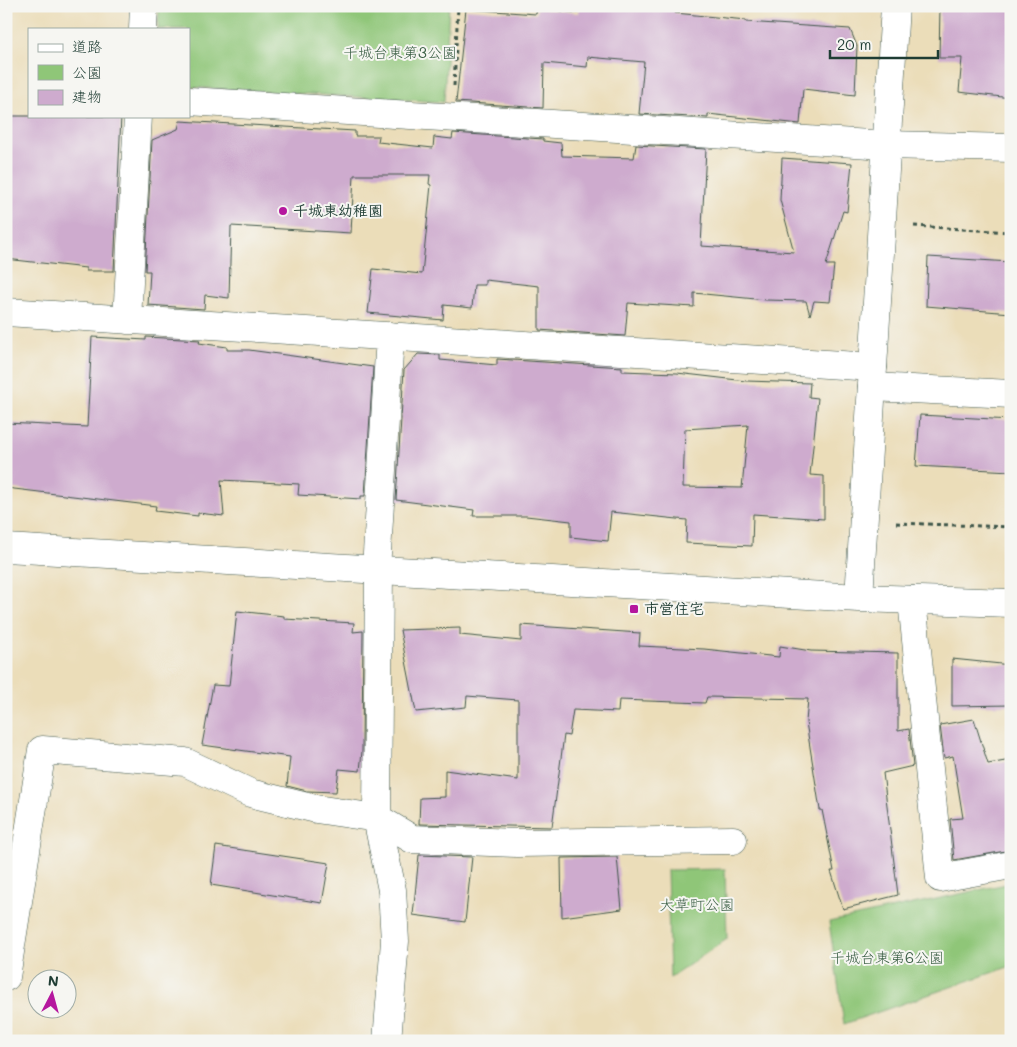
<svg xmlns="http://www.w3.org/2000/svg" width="1017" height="1047" viewBox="0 0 1017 1047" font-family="Mali,'Klee One',sans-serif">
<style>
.green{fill:#8fc678;stroke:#578256}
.building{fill:#ceabce;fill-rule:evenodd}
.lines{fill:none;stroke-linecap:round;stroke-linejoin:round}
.minor-casing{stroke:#3e5548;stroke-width:29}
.tertiary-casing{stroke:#3e5548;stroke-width:29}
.path{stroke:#3e5548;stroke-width:3;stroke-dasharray:4 4;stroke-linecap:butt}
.minor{stroke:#fff;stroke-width:28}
.tertiary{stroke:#fff;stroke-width:28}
.poi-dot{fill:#b5179e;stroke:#f6f6f2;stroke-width:2}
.labels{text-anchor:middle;stroke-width:4;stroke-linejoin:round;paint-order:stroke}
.park-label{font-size:15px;fill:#3b5f45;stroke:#f6f6f2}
.poi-label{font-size:15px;font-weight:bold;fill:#1f3d34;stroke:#f6f6f2;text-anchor:start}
</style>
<rect width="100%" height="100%" fill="#f6f6f2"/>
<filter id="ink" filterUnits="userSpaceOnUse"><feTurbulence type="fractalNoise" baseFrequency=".02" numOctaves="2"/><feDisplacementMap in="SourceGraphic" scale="10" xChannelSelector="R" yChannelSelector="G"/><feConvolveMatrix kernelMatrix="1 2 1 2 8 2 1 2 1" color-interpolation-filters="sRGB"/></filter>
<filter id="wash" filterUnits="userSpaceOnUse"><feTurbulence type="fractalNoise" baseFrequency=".0096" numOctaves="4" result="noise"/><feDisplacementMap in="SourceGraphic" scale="20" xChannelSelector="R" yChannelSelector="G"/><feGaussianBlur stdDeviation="1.12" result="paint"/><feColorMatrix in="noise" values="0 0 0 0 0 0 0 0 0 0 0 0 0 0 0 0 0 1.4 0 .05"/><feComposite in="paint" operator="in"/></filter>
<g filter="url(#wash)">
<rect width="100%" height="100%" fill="#ebddb9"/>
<path class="green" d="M 159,6 L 449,6 L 444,102 L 189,87 L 189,29 L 158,29 Z
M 725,869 L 727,939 L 670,978 L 667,870 Z
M 1011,883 L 1011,966 L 844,1024 L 829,922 Z"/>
<g id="blocks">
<path class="building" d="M 579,6 L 675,6 L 675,13 L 746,20 L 746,22 L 850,29 L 857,46 L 855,95 L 803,89 L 800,124 L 708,114 L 708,118 L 639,114 L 644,62 L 588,57 L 587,67 L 544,63 L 543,108 L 456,102 L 466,9 L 536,14 L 537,8 L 578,13 Z
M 940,6 L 1011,6 L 1011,98 L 959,92 L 962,58 L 939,58 Z
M 6,116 L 121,116 L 114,271 L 86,271 L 86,268 L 6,259 Z
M 180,121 L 355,131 L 355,136 L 379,136 L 378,142 L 433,148 L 434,137 L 452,139 L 453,133 L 543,139 L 543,141 L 561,143 L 562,156 L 634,158 L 636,145 L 706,149 L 701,246 L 794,252 L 780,200 L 782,158 L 852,163 L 847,212 L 843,211 L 826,265 L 834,265 L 830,302 L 814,301 L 810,315 L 806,301 L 766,300 L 694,293 L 694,307 L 628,303 L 625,336 L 539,330 L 539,286 L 485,280 L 485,285 L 474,285 L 472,308 L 444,305 L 443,320 L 368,313 L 373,269 L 422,274 L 431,185 L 429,184 L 430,175 L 354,175 L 351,233 L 231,226 L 229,298 L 205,295 L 204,309 L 148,305 L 150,271 L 145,271 L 152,140 L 178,129 Z
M 928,257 L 1011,262 L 1011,313 L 926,306 Z
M 92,337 L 146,340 L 146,337 L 200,340 L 199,343 L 227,347 L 227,350 L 249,350 L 373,367 L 365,496 L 361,496 L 361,499 L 298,495 L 299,484 L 221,480 L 224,516 L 198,513 L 198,516 L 155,511 L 156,506 L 6,488 L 6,423 L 87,427 Z
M 418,354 L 440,355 L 440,360 L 497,365 L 497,359 L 622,367 L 622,371 L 677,373 L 746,381 L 810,383 L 809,397 L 818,398 L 810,475 L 824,476 L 824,519 L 753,514 L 752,546 L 686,543 L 687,520 L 611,512 L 608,541 L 571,537 L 571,521 L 526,516 L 473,516 L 474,510 L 396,500 L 404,370 ZM 748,425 L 742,488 L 683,487 L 685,429 Z
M 920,415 L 1011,420 L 1011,471 L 916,466 Z
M 237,611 L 284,616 L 284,619 L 354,623 L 353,632 L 363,631 L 362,751 L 360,771 L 339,769 L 336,792 L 307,791 L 287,786 L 290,757 L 202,745 L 213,685 L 229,686 Z
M 521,625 L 640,633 L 639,646 L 704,649 L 779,657 L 780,646 L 811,651 L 898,653 L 898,731 L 909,729 L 913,766 L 883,773 L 898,895 L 843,909 L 831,871 L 834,871 L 822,810 L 820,810 L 806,722 L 808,699 L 707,697 L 705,703 L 619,700 L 618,712 L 573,710 L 569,736 L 564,735 L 552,827 L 419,824 L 420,798 L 445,797 L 445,770 L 518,780 L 518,700 L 467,696 L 466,707 L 416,712 L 400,630 L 460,628 L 460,635 L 521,641 Z
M 952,659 L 1011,665 L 1011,705 L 952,706 Z
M 974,719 L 988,764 L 1011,760 L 1011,850 L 954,860 L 950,819 L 963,818 L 953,756 L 944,758 L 940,725 Z
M 216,846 L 329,863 L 322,903 L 211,885 Z
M 419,855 L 472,857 L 465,922 L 413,915 Z
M 617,857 L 622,909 L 562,917 L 561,858 Z"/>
</g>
</g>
<g filter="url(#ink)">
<use href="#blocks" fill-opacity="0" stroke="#3e5548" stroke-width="1"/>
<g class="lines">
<defs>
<path id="minor" d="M 143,29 L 144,6
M 189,101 L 886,145 L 1011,148
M 6,312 L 873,367
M 127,320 L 138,116
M 872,387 L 1011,394
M 376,570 L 390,336
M 379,571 L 377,818 L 392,890 L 395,941 L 387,1041
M 912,600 L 940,878 L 1011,865
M 6,977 L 42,750 L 185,762 L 250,793 L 316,809 L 377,818 L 412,839 L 517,843 L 733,840"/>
<path id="tertiary" d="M 6,548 L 859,598 L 1011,603
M 859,598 L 895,6"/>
</defs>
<use href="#minor" class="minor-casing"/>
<use href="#tertiary" class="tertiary-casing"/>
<path class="path" d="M 454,86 L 458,6
M 914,226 L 1011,232
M 896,523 L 1011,527"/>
<use href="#minor" class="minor"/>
<use href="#tertiary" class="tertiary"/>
</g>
</g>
<g class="poi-dot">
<circle cx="283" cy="211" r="5"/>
<rect x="629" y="604" width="10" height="10" rx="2.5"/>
</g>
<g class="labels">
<g class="park-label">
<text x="400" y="58">千城台東第3公園</text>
<text x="697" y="910">大草町公園</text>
<text x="887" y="963">千城台東第6公園</text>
</g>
<g class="poi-label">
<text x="293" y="216">千城東幼稚園</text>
<text x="644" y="614">市営住宅</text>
</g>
</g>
<rect width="1017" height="1047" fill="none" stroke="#f6f6f2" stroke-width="25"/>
<rect x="28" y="28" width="162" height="90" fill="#f6f6f2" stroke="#a0aca6"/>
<rect x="38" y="44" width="25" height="8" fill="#ffffff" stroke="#a0aca6"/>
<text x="72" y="52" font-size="15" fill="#1f3d34">道路</text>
<rect x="38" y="65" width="25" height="15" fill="#8fc678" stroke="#a0aca6"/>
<text x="72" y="78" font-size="15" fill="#1f3d34">公園</text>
<rect x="38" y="90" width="25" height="15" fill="#ceabce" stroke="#a0aca6"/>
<text x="72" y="102" font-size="15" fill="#1f3d34">建物</text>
<g transform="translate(52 994) rotate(6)"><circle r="24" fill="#f6f6f2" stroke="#a0aca6"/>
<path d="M0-4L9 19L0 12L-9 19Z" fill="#b5179e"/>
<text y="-8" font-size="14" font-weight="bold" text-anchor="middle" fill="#1f3d34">N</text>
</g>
<path d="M830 50v8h108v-8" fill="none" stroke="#1f3d34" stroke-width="2.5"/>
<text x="837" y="50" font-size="15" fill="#1f3d34" stroke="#f6f6f2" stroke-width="4" paint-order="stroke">20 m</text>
</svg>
